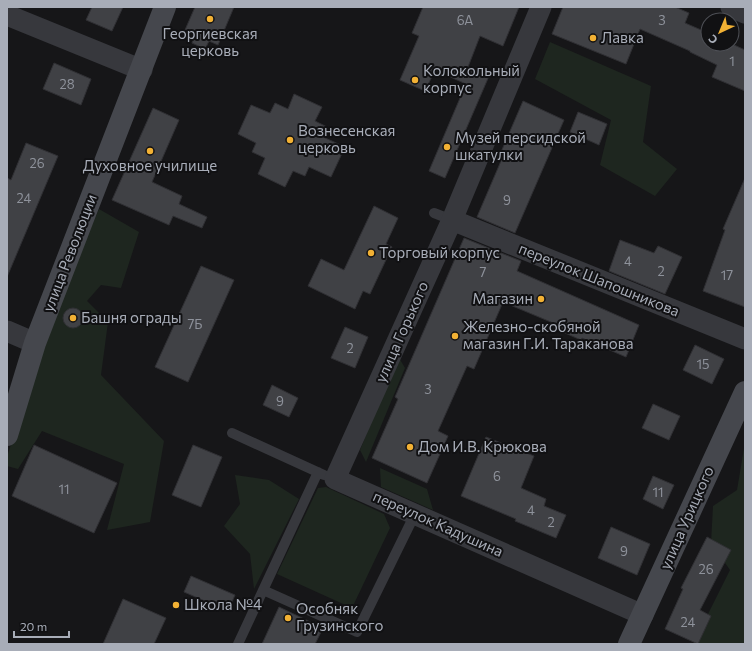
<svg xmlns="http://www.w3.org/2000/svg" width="752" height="651" viewBox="0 0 752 651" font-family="Commissioner,sans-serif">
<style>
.green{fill:#1e261f}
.building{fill:#404145;stroke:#303034}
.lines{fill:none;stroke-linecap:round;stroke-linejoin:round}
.lane{stroke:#37383d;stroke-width:10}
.street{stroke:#37383d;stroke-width:21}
.secondary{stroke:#45474d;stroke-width:22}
.poi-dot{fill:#f2b134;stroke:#111113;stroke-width:1.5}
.labels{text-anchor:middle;stroke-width:4;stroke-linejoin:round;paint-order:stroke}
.number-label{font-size:13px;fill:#8e929b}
.poi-label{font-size:15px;fill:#a8adb8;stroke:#111113;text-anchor:start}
.street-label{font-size:15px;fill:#a8adb8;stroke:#111113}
</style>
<rect width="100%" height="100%" fill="#161618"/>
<path class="green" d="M 550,42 L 651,86 L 643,142 L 677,169 L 655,196 L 600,165 L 611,120 L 535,79 Z
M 99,209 L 139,232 L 121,288 L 101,285 L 87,301 L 108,322 L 101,375 L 164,441 L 150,522 L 107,530 L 124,464 L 42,431 L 18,469 L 7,466 L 7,457 L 45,336 Z
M 398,356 L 405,368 L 366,462 L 360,450 Z
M 745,442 L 745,644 L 693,644 L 730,570 L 711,543 L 713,506 L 737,490 Z
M 380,468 L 427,489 L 433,510 L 381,487 Z
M 235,475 L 269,480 L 299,499 L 254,589 L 250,554 L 224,526 L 240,504 Z
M 326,487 L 384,514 L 390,528 L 352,608 L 277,574 L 318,488 Z"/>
<path class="building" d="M 92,7 L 123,7 L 112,31 L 86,20 Z
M 195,7 L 234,7 L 218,45 L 209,41 L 205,49 L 192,43 L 195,35 L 185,30 Z
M 423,7 L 519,7 L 503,46 L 480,36 L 468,67 L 489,76 L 445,178 L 429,171 L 466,84 L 435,70 L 425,91 L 400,80 L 419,36 L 412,33 Z
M 563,7 L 675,7 L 689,13 L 685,23 L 708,33 L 708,44 L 732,44 L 745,50 L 745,91 L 712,77 L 717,65 L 690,52 L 690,51 L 640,29 L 626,64 L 552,34 Z
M 54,63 L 91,79 L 81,105 L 43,89 Z
M 294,94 L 322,107 L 315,121 L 327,127 L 323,137 L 345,147 L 331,177 L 309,167 L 305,176 L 293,171 L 285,187 L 258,174 L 265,158 L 252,152 L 256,143 L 238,134 L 251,105 L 270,113 L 275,103 L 288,109 Z
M 523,101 L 564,120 L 515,233 L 477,217 L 501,161 L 498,159 Z
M 153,108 L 179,120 L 152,182 L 182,196 L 179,204 L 207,217 L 202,228 L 173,216 L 169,225 L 112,200 Z
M 578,112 L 607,124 L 599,145 L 570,132 Z
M 26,143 L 58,156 L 7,277 L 7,178 L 11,180 Z
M 745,178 L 745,307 L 703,291 L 725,230 L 723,229 Z
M 374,206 L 398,218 L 386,244 L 392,247 L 370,294 L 363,291 L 355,309 L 308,286 L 321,259 L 344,270 Z
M 464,238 L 521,261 L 517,271 L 639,325 L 626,357 L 582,338 L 581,340 L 556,329 L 558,325 L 503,302 L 474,369 L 467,366 L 438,431 L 448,436 L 427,483 L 372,458 L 398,399 L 395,397 Z
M 620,240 L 654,253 L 658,246 L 682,257 L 665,294 L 609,271 Z
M 201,266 L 234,280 L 188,382 L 155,367 Z
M63 318a10 10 0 1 1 20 0a10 10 0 1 1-20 0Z
M 345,327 L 368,337 L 355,368 L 331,358 Z
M 695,345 L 724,359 L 712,384 L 683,370 Z
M 272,385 L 298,398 L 289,417 L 263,405 Z
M 653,404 L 680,416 L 669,440 L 642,428 Z
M 486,437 L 534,456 L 521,488 L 546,499 L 544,506 L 566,515 L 556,538 L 515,521 L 516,519 L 461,496 Z
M 34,445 L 117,483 L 94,533 L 12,496 Z
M 193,445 L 222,457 L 201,507 L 172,495 Z
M 653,476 L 674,485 L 663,509 L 643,499 Z
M 611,527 L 650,544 L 637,575 L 598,558 Z
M 707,537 L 731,550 L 700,610 L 711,616 L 698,644 L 665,629 L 683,589 L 681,588 Z
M 191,576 L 235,595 L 228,611 L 184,592 Z
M 123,599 L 166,618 L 154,644 L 103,644 Z
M 279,607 L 323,628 L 315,644 L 262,644 Z"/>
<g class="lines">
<path class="lane" d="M 434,213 L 452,220
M 232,433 L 324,475
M 263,590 L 357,632 L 415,514
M 238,644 L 318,472"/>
<path class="street" d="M 541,7 L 452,220 L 335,479 L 643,615
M 731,7 L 745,13
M 7,15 L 142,70
M 452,220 L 745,339
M 7,331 L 35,343"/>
<path class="secondary" d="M 7,435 L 35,343 L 165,7
M 629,644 L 745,392"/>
</g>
<g class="poi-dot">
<circle cx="210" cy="19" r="4"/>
<circle cx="593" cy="38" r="4"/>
<circle cx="415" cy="80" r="4"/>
<circle cx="290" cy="140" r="4"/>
<circle cx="447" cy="147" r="4"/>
<circle cx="150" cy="151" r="4"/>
<circle cx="371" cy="253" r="4"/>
<circle cx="541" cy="299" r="4"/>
<circle cx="73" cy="318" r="4"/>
<circle cx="455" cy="336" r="4"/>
<circle cx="410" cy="447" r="4"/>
<circle cx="176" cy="605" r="4"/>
<circle cx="288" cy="618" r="4"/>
</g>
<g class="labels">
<g class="number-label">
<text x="465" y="25">6А</text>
<text x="662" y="25">3</text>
<text x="732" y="66">1</text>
<text x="67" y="89">28</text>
<text x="37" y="168">26</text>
<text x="24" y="203">24</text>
<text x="507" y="205">9</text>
<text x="628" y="266">4</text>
<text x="661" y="276">2</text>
<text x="483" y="277">7</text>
<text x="727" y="280">17</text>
<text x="195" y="329">7Б</text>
<text x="350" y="353">2</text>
<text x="703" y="369">15</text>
<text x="428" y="394">3</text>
<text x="280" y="406">9</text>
<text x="497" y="481">6</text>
<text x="64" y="494">11</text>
<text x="658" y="497">11</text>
<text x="531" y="515">4</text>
<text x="551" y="527">2</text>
<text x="624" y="556">9</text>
<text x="706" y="574">26</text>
<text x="688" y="627">24</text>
</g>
<g class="poi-label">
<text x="210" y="39" text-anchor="middle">Георгиевская<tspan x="210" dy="17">церковь</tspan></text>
<text x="601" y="43">Лавка</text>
<text x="423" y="76">Колокольный<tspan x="423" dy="17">корпус</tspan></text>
<text x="298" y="136">Вознесенская<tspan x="298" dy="17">церковь</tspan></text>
<text x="455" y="143">Музей персидской<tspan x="455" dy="17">шкатулки</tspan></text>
<text x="150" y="171" text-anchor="middle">Духовное училище</text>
<text x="379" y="258">Торговый корпус</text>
<text x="533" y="304" text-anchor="end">Магазин</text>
<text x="81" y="323">Башня ограды</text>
<text x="463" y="332">Железно-скобяной<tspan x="463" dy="17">магазин Г.И. Тараканова</tspan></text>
<text x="418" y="452">Дом И.В. Крюкова</text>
<text x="184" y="610">Школа №4</text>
<text x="296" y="614">Особняк<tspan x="296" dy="17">Грузинского</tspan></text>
</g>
<g class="street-label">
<text transform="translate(70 253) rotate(-69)" y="5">улица Революции</text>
<text transform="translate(599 280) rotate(22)" y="5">переулок Шапошникова</text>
<text transform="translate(402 332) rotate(-66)" y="5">улица Горького</text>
<text transform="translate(687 518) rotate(-66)" y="5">улица Урицкого</text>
<text transform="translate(438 524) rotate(24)" y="5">переулок Кадушина</text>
</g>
</g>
<rect width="752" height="651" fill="none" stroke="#a8adb8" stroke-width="16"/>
<g transform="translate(720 32) rotate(224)"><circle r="19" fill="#111113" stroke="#4d4f55"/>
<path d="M0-3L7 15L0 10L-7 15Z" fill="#f2b134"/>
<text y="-6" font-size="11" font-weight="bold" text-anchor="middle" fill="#a8adb8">С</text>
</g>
<path d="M14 631v6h55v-6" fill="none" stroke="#a8adb8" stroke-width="2"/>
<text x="20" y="631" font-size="12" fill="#a8adb8" stroke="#111113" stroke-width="3" paint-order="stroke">20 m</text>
</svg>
